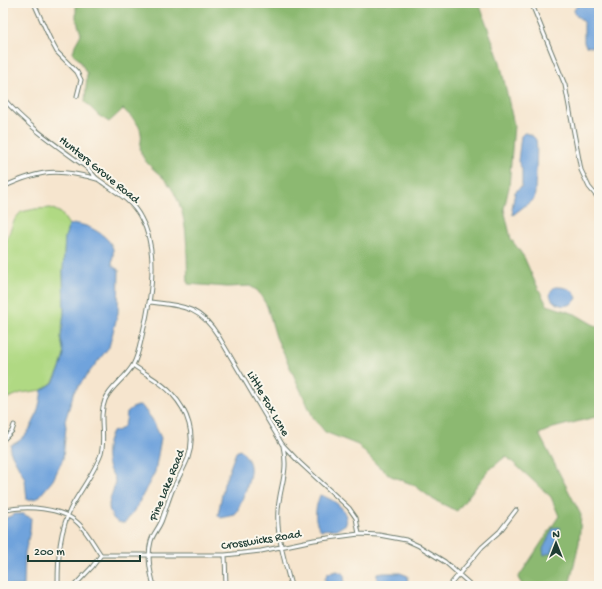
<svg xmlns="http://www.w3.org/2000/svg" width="602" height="589" viewBox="0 0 602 589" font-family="'Gochi Hand',sans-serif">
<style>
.green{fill:#b0d983;stroke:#688b5c}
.forest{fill:#8cb971;stroke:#567b52}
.water{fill:#70a3dc;stroke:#487088}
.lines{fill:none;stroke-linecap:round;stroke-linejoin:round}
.street-casing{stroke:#6a786a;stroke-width:5}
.street{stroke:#fff;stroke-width:3}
.labels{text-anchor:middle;stroke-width:4;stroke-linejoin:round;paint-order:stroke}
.street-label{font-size:12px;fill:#1f3d34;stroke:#fbf7ec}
</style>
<rect width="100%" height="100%" fill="#fbf7ec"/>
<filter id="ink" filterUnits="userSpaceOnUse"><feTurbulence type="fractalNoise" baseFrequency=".025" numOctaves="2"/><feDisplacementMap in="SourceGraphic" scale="8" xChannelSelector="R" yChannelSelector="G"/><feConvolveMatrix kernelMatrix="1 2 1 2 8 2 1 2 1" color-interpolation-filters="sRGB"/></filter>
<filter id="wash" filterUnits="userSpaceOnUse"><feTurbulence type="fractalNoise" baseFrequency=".012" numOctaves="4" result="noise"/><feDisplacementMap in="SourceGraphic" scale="16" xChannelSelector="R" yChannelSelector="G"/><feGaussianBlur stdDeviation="0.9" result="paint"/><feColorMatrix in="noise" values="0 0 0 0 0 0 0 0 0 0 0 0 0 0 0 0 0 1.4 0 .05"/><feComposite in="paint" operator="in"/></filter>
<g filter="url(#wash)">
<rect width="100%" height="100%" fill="#f6e5ce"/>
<path class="green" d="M 51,208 L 61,213 L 69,225 L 65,237 L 63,272 L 64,313 L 61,338 L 64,354 L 60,369 L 52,383 L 42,390 L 21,393 L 3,400 L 3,248 L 15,219 L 21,212 L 35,209 Z"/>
<path class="forest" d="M 76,3 L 479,3 L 500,62 L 514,125 L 509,187 L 504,209 L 511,239 L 524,257 L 534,280 L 547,305 L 575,314 L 599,328 L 599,416 L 553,428 L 539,434 L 581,515 L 579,543 L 569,586 L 523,586 L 518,578 L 559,516 L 551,497 L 506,456 L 488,471 L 457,511 L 434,500 L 414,485 L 391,476 L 377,465 L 358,445 L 325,432 L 313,417 L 276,337 L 267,306 L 258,291 L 250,286 L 227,287 L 188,284 C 186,250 190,215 170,186 C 163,175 149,168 143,157 C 137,147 143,142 141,133 C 140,123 129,115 123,109 L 109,122 L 98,115 L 85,102 L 87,74 L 80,61 L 73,53 L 75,45 L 81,34 L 76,18 Z"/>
<path class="water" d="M 579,3 L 599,8 C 599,22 601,36 592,47 L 586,46 L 584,42 L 584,22 L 575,14 L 574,10 Z
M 524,133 C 528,133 534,136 536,140 C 538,144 535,186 535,193 L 534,199 L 531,201 L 513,215 L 512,208 L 515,192 L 522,186 L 522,169 L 518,161 L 521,136 Z
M 76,224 C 87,224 110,236 113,249 C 114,253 112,260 112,265 L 119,270 L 118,313 L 109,347 L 74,392 L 65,421 L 66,427 L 63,459 L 53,480 L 38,498 L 27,500 L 25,479 L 10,451 L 11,445 C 32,438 39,410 42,390 L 53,383 L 60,369 L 64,354 L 61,338 L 64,313 L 63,272 L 65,237 L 69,225 Z
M 555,287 C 565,287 573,288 577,298 C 569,313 546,303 551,291 C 552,289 554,288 555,287 Z
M 141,405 L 152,419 L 161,438 L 155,472 L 136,508 L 125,523 C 119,523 114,521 112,516 C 104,502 115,493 115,480 C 114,475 111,473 109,469 C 105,457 106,443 112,432 C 125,429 126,425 127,412 L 132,408 Z
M 240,450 C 245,454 249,460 250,466 C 252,477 241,505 235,515 L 221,518 L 218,515 L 224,484 L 236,452 Z
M 320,495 C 333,499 349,509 346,524 L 338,529 L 321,530 C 312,519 316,507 320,495 Z
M 15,514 L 23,514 L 31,518 L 30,531 L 25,553 L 24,586 L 3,586 L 3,522 L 6,518 Z
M 559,527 L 560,532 L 552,552 L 544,555 L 543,549 L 553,528 Z
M 337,571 L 344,574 L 345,586 L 327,586 L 325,579 L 327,574 Z
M 384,573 L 400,573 L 408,576 L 407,586 L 377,586 L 377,574 Z"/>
</g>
<g filter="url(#ink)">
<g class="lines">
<defs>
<path id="street" d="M 34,3 L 50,39 L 57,52 L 77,72 L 81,80 L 77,96
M 533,7 L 565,85 L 581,170 L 589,187 L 599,199
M 3,98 C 26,125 57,146 86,167 C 91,171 94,177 99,180 C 114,191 132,200 141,218 C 160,251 151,301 142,336 C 140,345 138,356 133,365 C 126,378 111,386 105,400 C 98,418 106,436 101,454 C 95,471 82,488 73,504 C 59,530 58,557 58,586
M 3,187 C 40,170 58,168 97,179
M 150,302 C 183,306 200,306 219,337 L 282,444 L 299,462 L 349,508 L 356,518 L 359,534
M 133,365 C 146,375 161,381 172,394 C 188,411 196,435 188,458 C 184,469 177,480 172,491 C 168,501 165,512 161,522 C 158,529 153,534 151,541 C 147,556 150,571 154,586
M 3,440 L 12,431 L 14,425
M 283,446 C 289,472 280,485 278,510 C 276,534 285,562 291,586
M 3,511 C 25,505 62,507 79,524 C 88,533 94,545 101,555 L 225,555 L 261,551 L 314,540 L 359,534 L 379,535 L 406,540 L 419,546 L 445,562 L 472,586
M 225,555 L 226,586
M 74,586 L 92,567 L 101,555
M 449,586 L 482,547 L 500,531 L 516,510"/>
</defs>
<use href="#street" class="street-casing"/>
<use href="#street" class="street"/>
</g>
</g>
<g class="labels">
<g class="street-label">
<text transform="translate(100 169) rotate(39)" y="4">Hunters Grove Road</text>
<text transform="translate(269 403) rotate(60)" y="4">Little Fox Lane</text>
<text transform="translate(166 485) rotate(-68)" y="4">Pine Lake Road</text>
<text transform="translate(261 539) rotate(-9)" y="4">Crosswicks Road</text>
</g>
</g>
<rect width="602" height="589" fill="none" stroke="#fbf7ec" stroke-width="16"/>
<g transform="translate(556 543)" stroke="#fbf7ec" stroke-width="3" paint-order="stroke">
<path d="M0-3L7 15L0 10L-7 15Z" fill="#1f3d34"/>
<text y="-6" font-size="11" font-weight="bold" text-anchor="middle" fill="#1f3d34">N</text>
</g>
<path d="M28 555v6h112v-6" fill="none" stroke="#1f3d34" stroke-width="2"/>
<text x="34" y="555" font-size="12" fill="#1f3d34" stroke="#fbf7ec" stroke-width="3" paint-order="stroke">200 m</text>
</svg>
